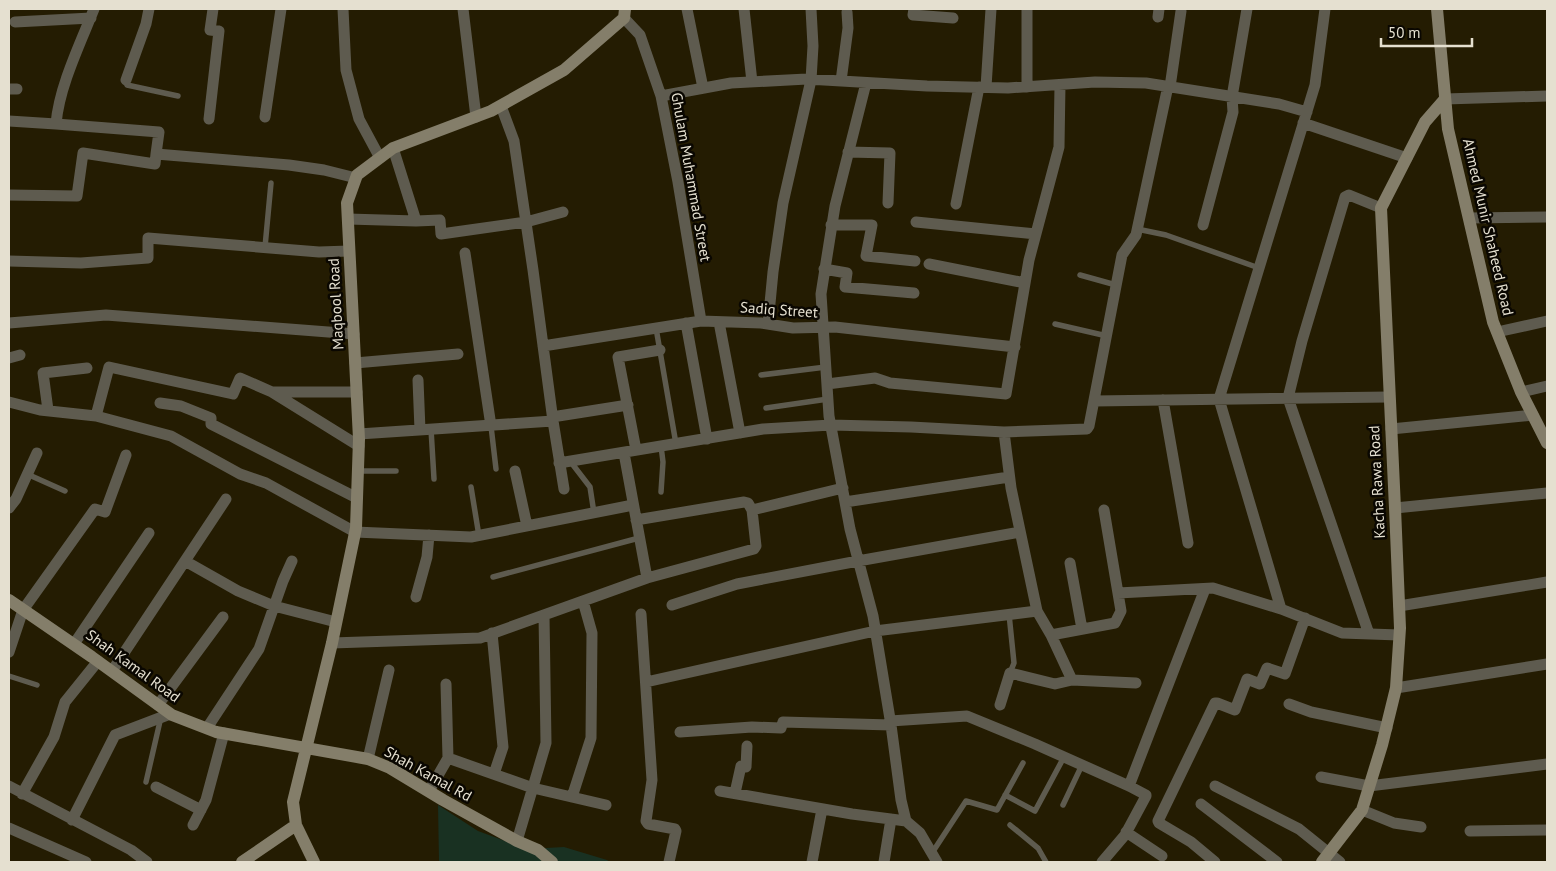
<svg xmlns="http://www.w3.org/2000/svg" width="1556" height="871" viewBox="0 0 1556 871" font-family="'PT Sans',sans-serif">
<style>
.green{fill:#193122}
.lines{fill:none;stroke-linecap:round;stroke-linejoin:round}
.lane{stroke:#5e5b4f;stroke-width:5.5}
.street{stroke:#5e5b4f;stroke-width:11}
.secondary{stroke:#847e6a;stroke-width:12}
.labels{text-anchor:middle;stroke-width:5;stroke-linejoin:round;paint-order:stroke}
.street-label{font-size:15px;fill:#e5e0d0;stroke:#0a0701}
</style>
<rect width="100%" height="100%" fill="#241c02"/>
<path class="green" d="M 438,805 L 478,831 L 516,845 L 528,849 L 564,847 L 607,860 L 610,862 L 439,862 Z"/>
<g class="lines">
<path class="lane" d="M 126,80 L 127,85 L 178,96
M 1137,229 L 1166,235 L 1259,268
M 265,247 L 271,183
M 1080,275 L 1116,285
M 1055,324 L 1107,336
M 656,328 L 676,444
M 761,375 L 826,367
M 766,408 L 828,399
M 491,426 L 496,469
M 431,429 L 434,479
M 661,446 L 663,462 L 661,492
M 570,461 L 590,487 L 594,513
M 358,471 L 396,471
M 27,474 L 65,491
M 471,487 L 479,536
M 493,577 L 639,538
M 1009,614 L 1014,663 L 1010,673
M 9,676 L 37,685
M 146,782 L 161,717
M 1005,795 L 1035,811 L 1064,757
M 1063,805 L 1082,765
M 1010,825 L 1038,848 L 1046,862
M 932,853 L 966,801 L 997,810 L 1023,763"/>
<path class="street" d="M 94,9 C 80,44 59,87 56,124 L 159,132 L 156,154 L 289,165 L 324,170 L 356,178
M 343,9 L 346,70 L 359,119 L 380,158
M 463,9 L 476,117
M 687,9 L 703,88
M 744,9 L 752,82
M 914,9 L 913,15 L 953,18
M 1158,17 L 1159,9
M 624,18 L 640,35 L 661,96 L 678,182 L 701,321
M 15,22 L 91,18
M 126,80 L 146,24 L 149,9
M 841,81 L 848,28 L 847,12
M 866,83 L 835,206 L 821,294 L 829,416 L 850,529 L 873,616 L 891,725 L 901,800 L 906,821
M 986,87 L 991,9
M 1027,87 L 1027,9
M 1170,87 L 1181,11
M 9,89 L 17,89
M 661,96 L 731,83 L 807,79 L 927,86 L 1008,88 L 1095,82 L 1146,83 L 1279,104 L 1307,112
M 1445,99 L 1547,96
M 501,106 L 514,141 L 533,270 L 553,421 L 564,489
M 265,117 L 281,9
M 209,119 L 219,31 L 210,30 L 213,9
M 9,121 L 56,124
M 1303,123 L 1407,158
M 848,152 L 890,153 L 888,203
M 9,195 L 77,196 L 83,153 L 155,164 L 156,154
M 956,204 L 979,87
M 1469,218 L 1547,217
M 348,219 L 416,221 L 393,148
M 416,221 L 440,220 L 441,234 L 526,222 L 563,212
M 916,222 L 1036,234
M 831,225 L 872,225 L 866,256 L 915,261
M 1203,225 L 1233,112 L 1232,97 L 1247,9
M 465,253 L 491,426
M 9,261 L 81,263 L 148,258 L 148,238 L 319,252 L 349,251
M 929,264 L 1025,283
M 824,269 L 847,273 L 845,287 L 914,293
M 719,322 L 740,433
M 9,323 L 106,315 L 354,334
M 686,323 L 707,439
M 768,324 L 773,272 L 783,203 L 811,80 L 813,46 L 811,9
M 1497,332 L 1547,321
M 543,346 L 701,321 L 761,323 L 793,328 L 835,327 L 1015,347
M 9,358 L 20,355
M 355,363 L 458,354
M 418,380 L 420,430
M 827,384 L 875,378 L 890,383 L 1006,394 L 1029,260 L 1059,147 L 1060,85
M 272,392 L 359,446
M 1521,392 L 1547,386
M 1163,400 L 1188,543
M 1094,401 L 1389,397
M 9,402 L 40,410 L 96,416 L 109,367 L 233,394 L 240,378 L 272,392 L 357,392
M 160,403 L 181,406 L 211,418 L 211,424 L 357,498
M 48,410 L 43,373 L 87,368
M 96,416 L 171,436 L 240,474 L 266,483 L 355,532 L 471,537 L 633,505
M 552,417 L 628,405
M 1391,429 L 1533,415
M 1004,432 L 1011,488 L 1037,611 L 1051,635 L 1072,680 L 1136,683
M 359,434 L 553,421
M 636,450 L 618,357 L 660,350
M 559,463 L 763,429 L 831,425 L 911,427 L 1004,432 L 1087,429 L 1089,426 L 1122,255 L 1136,235 L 1168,86
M 515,471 L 527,526
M 845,502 L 1009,477
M 9,508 L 16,499 L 37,453
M 1395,508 L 1547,493
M 636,520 L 744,502 L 748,503 L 752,510
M 185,561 L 238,591 L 274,606 L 336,622
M 1070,563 L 1082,629
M 647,578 L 754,549 L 756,546 L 752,510 L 843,488
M 1118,593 L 1213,588 L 1281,609 L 1342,633 L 1399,635
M 416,597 L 427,557 L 429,535
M 672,605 L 737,584 L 858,561 L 1020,532
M 1399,606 L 1547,582
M 1281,609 L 1219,399 L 1315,85 L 1325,9
M 641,614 L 652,780 L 646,821 L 648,824 L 675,829 L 676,831 L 669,862
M 492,633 L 503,747 L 494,774
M 1369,634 L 1288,398 L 1302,341 L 1345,197 L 1349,195 L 1381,208
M 1051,635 L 1115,623 L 1121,611 L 1104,510
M 332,643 L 480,638 L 647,578 L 624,453
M 74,644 L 149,533
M 9,652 L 23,610 L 95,509 L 105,512 L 126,455
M 112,671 L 226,499
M 646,682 L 875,631 L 1037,611
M 1396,688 L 1547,664
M 1289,704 L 1311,712 L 1387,728
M 158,705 L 223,617
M 1000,705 L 1010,673 L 1055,684 L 1072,680
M 890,721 L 967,716 L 1035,744 L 1129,786 L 1146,795 L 1146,796 L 1125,835 L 1102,862
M 207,728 L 259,649 L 283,581 L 292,561
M 680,732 L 752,727 L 781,728 L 783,722 L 891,725
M 448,758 L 533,788 L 606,805
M 368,759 L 389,670
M 1321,777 L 1369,786 L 1547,764
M 9,786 L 131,850 L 147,862
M 1129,786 L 1205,589
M 1215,786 L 1299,829 L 1340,862
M 156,787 L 201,810
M 429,791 L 448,758 L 446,684
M 720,791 L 852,814 L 906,821 L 920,833 L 937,862
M 735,793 L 741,766 L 746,767 L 747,746
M 22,794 L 54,737 L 65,702 L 98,661
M 572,797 L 591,738 L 592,633 L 583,601
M 1201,804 L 1277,862
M 1362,810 L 1394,823 L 1421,827
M 72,820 L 115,735 L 170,714
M 193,825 L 206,800 L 224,733
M 9,828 L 86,862
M 1470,831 L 1547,830
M 1126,832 L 1162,856
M 517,841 L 546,743 L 544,615
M 812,862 L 822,809
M 884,862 L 891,819
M 1215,862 L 1191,842 L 1159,823 L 1158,821 L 1215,703 L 1217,703 L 1235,710 L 1247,679 L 1260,684 L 1267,668 L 1285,674 L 1305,618"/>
<path class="secondary" d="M 1437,9 L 1448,129 L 1493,322 L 1521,392 L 1547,443
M 9,600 L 92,657 L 172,715 L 216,732 L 368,759 L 390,768 L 443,800 L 517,841 L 538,850 L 552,862
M 242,862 L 296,825
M 314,862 L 296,825 L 293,802 L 332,643 L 356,528 L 359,439 L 347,203 L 357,175 L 393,148 L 491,111 L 564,70 L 624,18 L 625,9
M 1322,862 L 1362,810 L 1382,745 L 1396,688 L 1400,628 L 1395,508 L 1381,208 L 1425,122 L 1445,99"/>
</g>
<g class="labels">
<g class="street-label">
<text transform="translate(691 177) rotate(80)" y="5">Ghulam Muhammad Street</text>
<text transform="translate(1488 227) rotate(77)" y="5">Ahmed Munir Shaheed Road</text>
<text transform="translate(336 304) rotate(-93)" y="5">Maqbool Road</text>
<text transform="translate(779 310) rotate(4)" y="5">Sadiq Street</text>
<text transform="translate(1377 482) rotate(-93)" y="5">Kacha Rawa Road</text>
<text transform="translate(133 666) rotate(36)" y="5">Shah Kamal Road</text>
<text transform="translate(428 774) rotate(29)" y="5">Shah Kamal Rd</text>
</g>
</g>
<rect width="1556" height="871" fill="none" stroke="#e5e0d0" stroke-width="20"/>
<path d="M1381 38v8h91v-8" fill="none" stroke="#e5e0d0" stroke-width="2.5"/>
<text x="1388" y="38" font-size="15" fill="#e5e0d0" stroke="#0a0701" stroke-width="4" paint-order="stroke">50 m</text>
</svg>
